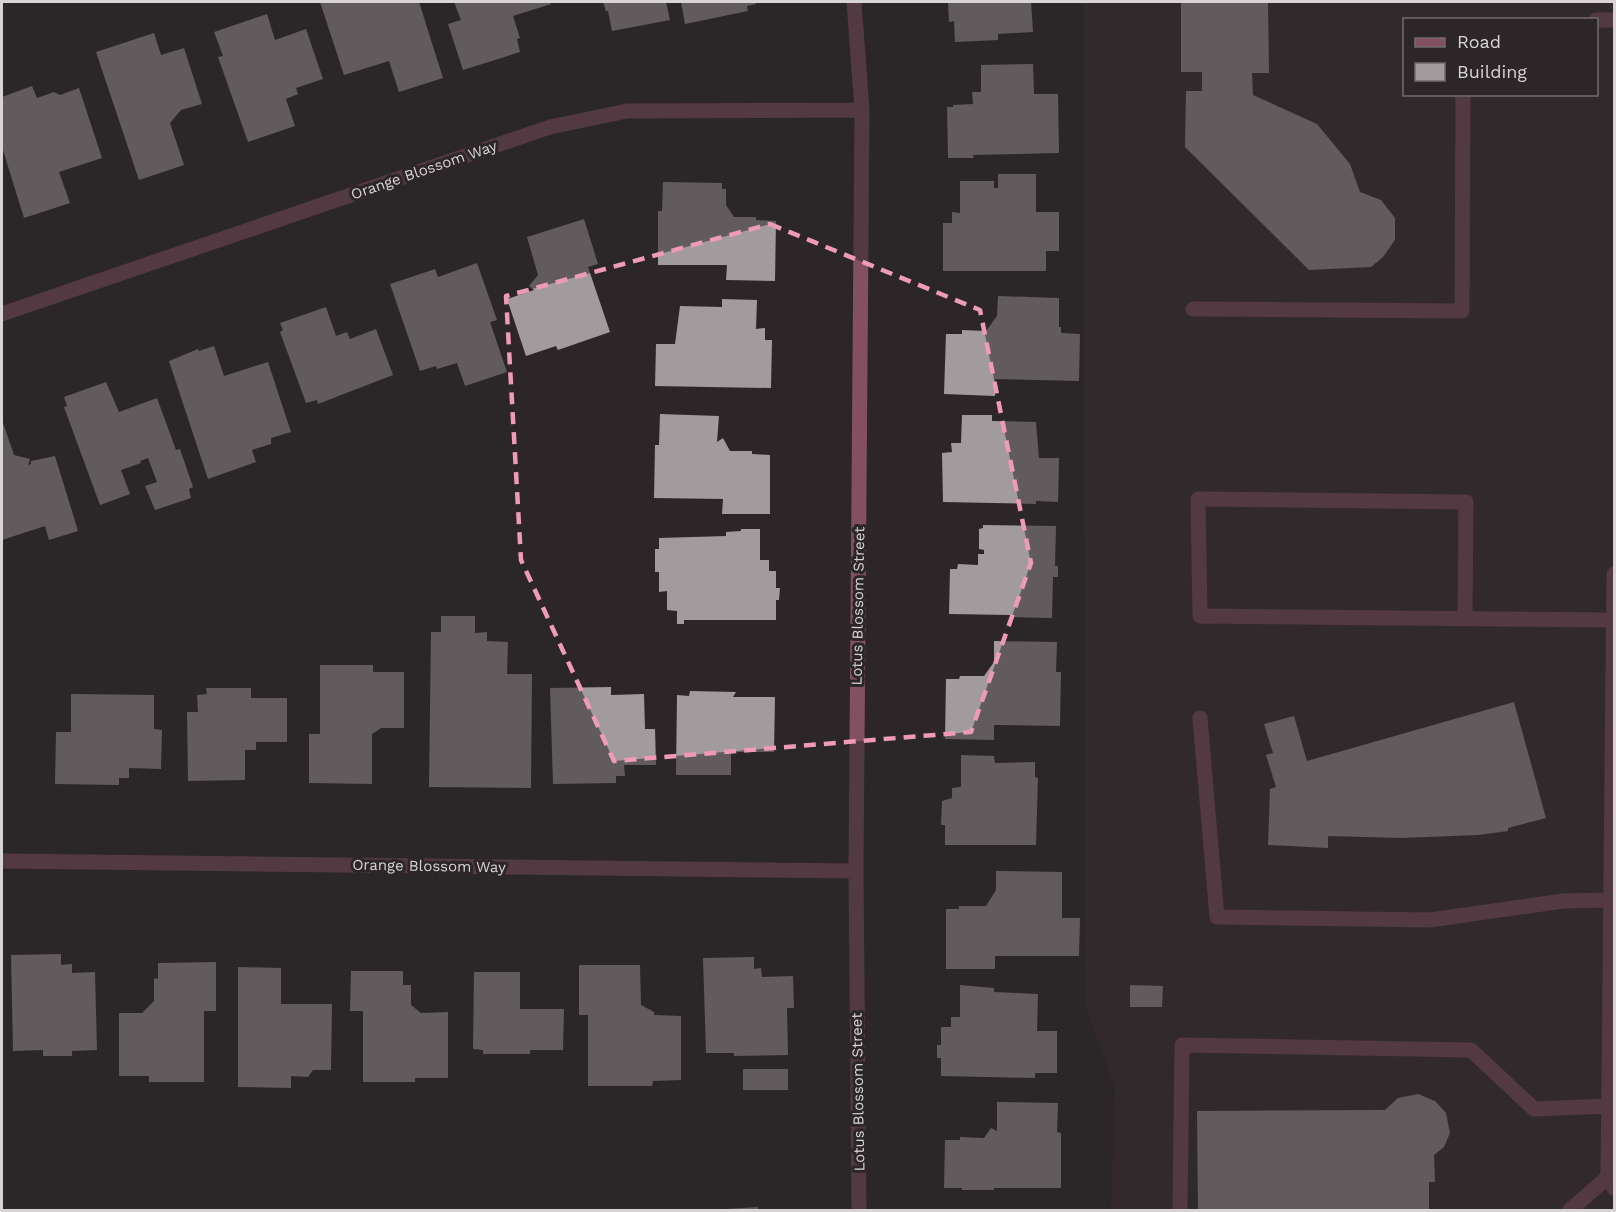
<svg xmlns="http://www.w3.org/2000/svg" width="1616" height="1212" viewBox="0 0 1616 1212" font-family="'Work Sans',sans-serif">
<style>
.built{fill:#3b2e32;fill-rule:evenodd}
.building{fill:#a29b9d}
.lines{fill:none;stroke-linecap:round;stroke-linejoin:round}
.service{stroke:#835062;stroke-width:15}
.minor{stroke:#835062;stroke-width:15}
.marked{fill:none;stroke:#ef9ab8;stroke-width:4.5;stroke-dasharray:12 8;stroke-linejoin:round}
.labels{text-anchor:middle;stroke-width:6;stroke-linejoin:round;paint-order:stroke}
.street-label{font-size:15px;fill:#d8d4d6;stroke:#2c2628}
</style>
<rect width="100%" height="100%" fill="#2c2628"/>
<path class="built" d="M 1084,2 L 1614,2 L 1614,1210 L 1111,1210 L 1115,1089 L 1085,1003 ZM 1404,20 L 1596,20 L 1596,94 L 1404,94 Z"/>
<path class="building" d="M 320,2 L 419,2 L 443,78 L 399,92 L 389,61 L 344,75 Z
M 454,2 L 550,2 L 551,4 L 513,16 L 520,38 L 517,39 L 520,52 L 463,70 L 448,24 L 461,20 Z
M 603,2 L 666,2 L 670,20 L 612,31 L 608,11 L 606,11 Z
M 681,2 L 756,2 L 756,4 L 747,6 L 748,11 L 685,24 Z
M 948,2 L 1031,2 L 1033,32 L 998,34 L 998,40 L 955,42 L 954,21 L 949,22 Z
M 1181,2 L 1268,2 L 1269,73 L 1252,73 L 1253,95 L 1317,124 L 1350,164 L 1360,192 L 1381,200 L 1395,218 L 1395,240 L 1383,257 L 1371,267 L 1309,270 L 1185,147 L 1186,91 L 1202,91 L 1202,72 L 1181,72 Z
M 267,14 L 275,40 L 306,29 L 323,79 L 296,88 L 298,94 L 286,99 L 295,126 L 248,142 L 218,57 L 223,56 L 214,32 Z
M 154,33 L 161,55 L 184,48 L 202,104 L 181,110 L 170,123 L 184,165 L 139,180 L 96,52 Z
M 1033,64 L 1034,94 L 1058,94 L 1059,153 L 973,155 L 974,158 L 948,158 L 947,107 L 953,107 L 953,105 L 973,104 L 972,92 L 981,92 L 981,65 Z
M 32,86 L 37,98 L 54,92 L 60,95 L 79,88 L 102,158 L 59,172 L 70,203 L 24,218 L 2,147 L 2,97 Z
M 998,174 L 1036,174 L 1036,212 L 1059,212 L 1059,251 L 1046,251 L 1046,271 L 943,271 L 943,223 L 952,223 L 952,212 L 960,213 L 960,181 L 994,181 L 994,188 L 998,188 Z
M 663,182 L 722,183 L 722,189 L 726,189 L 726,205 L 734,217 L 756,217 L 756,220 L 776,221 L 775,281 L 726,280 L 727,265 L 658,265 L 658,211 L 662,211 Z
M 584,219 L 598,264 L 588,267 L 610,332 L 558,350 L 556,346 L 526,356 L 507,299 L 534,290 L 529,286 L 538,275 L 527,237 Z
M 477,263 L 497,320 L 490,322 L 507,372 L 465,386 L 457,363 L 437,369 L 436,366 L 420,371 L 390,284 L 435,269 L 438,277 Z
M 998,296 L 1059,298 L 1059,327 L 1061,327 L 1061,333 L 1080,334 L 1079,381 L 995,379 L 995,396 L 944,394 L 946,334 L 962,334 L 962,330 L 986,331 L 997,316 Z
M 722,299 L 757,300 L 756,329 L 765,328 L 765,340 L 772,340 L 771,388 L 655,386 L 656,344 L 675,344 L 680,306 L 722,307 Z
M 326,307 L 336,336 L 347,332 L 350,339 L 376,329 L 393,375 L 318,404 L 317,400 L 306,403 L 280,332 L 283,330 L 280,323 Z
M 214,346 L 224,376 L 268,362 L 291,432 L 271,438 L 271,444 L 252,450 L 256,462 L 208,479 L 169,361 L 198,349 L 199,351 Z
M 106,382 L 119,412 L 157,398 L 176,450 L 180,449 L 193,487 L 189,489 L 191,498 L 155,510 L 145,486 L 157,482 L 148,458 L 140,461 L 141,463 L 121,470 L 130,494 L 100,505 L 64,407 L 67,406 L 64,397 Z
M 660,414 L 719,416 L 717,442 L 723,438 L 730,451 L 752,451 L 752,454 L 770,455 L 770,514 L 722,514 L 723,499 L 654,498 L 655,445 L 659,445 Z
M 962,415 L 992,415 L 992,421 L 1036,422 L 1039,458 L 1059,458 L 1058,502 L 1036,501 L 1036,504 L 943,502 L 942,453 L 952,452 L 951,443 L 961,443 Z
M 2,420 L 14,455 L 30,459 L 28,465 L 31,464 L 31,461 L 55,456 L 78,531 L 49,540 L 45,526 L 2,540 Z
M 983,525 L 1056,526 L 1055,566 L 1058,566 L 1058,577 L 1053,577 L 1052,618 L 1010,617 L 1010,615 L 949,614 L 950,569 L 957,569 L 958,564 L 978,565 L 978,554 L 984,554 L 984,550 L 979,549 L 979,529 L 983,528 Z
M 741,529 L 760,529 L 760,560 L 769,560 L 769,571 L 776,571 L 776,588 L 780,588 L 779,600 L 776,600 L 776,620 L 684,620 L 684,624 L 677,624 L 677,611 L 667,610 L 667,591 L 659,592 L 659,572 L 655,572 L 655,549 L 659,549 L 659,538 L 726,536 L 726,532 L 741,531 Z
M 441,616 L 475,616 L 475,633 L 487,632 L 487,641 L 508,642 L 507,674 L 532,674 L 531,788 L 429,787 L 431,632 L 441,632 Z
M 994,641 L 1057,642 L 1056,672 L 1061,672 L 1060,726 L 994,725 L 994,740 L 945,739 L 946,679 L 959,679 L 960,676 L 984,676 L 994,662 Z
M 320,665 L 373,665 L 373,672 L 404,672 L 404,728 L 381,728 L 372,734 L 372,784 L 309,783 L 309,734 L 320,734 Z
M 611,687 L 611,695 L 644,694 L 645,729 L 655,729 L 656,765 L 624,765 L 625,776 L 616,776 L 616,783 L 553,784 L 550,688 Z
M 206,688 L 251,688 L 251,698 L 287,698 L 287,742 L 256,742 L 256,750 L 245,750 L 245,780 L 188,781 L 187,712 L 198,712 L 197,695 L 207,694 Z
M 690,691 L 736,692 L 733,697 L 775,697 L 774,752 L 731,752 L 731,775 L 676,775 L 677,695 L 689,696 Z
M 71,694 L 154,695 L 154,729 L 162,730 L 161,769 L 129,768 L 129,778 L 119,778 L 119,785 L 55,784 L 56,732 L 71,732 Z
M 1514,702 L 1546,818 L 1508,828 L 1508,831 L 1478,835 L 1401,838 L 1328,836 L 1328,848 L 1268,845 L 1270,789 L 1276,787 L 1266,755 L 1273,753 L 1264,724 L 1294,716 L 1307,761 Z
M 961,755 L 994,756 L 995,763 L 1035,762 L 1035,777 L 1038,778 L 1036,845 L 945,845 L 945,825 L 941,825 L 942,801 L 952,798 L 952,788 L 961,787 Z
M 996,871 L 1062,872 L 1062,918 L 1080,918 L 1079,956 L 995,956 L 995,969 L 946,969 L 946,909 L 959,909 L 959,906 L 986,906 L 996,890 Z
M 61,954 L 61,965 L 72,964 L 72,973 L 95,972 L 97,1050 L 72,1051 L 72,1056 L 43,1056 L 43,1050 L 13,1051 L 11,955 Z
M 754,957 L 754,969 L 761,968 L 762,977 L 793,976 L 794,1008 L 787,1008 L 788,1055 L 734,1056 L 734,1053 L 706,1053 L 703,958 Z
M 216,962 L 216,1011 L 204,1011 L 204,1082 L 149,1082 L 149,1076 L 119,1076 L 119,1013 L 142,1013 L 154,1001 L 154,978 L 158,979 L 158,963 Z
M 579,965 L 640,965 L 641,1005 L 654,1012 L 654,1015 L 681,1016 L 681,1080 L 653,1081 L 652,1086 L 588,1086 L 588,1015 L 579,1015 Z
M 238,967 L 281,968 L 281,1004 L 332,1004 L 331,1070 L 313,1070 L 308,1077 L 291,1076 L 291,1088 L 238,1087 Z
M 351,971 L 403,971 L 403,985 L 411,985 L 411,1005 L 421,1013 L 448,1012 L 448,1078 L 415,1078 L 415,1082 L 363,1082 L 363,1011 L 350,1011 Z
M 474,972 L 520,972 L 520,1009 L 564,1009 L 563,1050 L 530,1050 L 530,1054 L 483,1054 L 483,1050 L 473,1049 Z
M 960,985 L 994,988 L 994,992 L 1038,994 L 1037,1031 L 1057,1031 L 1057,1073 L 1035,1073 L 1035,1078 L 941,1076 L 941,1058 L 937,1058 L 937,1045 L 941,1045 L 941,1027 L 951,1027 L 951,1017 L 960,1017 Z
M 1130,985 L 1163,986 L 1162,1007 L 1130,1007 Z
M 743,1069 L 788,1069 L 788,1090 L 743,1090 Z
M 1418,1094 L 1435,1101 L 1446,1113 L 1450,1133 L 1444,1147 L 1434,1155 L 1435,1182 L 1429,1182 L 1429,1210 L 1198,1210 L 1197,1111 L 1385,1110 L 1398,1098 Z
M 997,1102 L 1058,1103 L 1057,1132 L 1061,1133 L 1061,1188 L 994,1188 L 994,1190 L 962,1190 L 962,1188 L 944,1188 L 945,1140 L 960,1140 L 960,1137 L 984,1138 L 991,1128 L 997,1131 Z
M 758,1207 L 758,1210 L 725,1210 L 725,1209 Z"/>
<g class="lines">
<path class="service" d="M 1596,20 L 1614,20
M 1193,309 L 1462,311 L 1463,94
M 1465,618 L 1466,502 L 1198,499 L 1200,616 L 1614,620
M 1200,718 L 1217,917 L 1430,920 L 1563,901 L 1611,900
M 1180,1210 L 1182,1045 L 1471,1050 L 1534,1109 L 1609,1106
M 1570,1210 L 1608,1177 L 1614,1188"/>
<path class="minor" d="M 854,2 L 862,110 L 856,871 L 859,1210
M 2,314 L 550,127 L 627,111 L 862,110
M 2,861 L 856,871
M 1608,1177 L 1614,574"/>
</g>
<path d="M0 0H1616V1212H0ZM 770,224 L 980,310 L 1031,563 L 971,732 L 614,761 L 521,560 L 506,296 Z" fill="#2c2628" fill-opacity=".55" fill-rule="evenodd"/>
<path class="marked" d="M 770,224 L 980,310 L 1031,563 L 971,732 L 614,761 L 521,560 L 506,296 Z"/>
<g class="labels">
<g class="street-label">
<text transform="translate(424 170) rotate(-19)" y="5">Orange Blossom Way</text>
<text transform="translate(858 606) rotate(-89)" y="5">Lotus Blossom Street</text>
<text transform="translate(429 866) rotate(1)" y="5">Orange Blossom Way</text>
<text transform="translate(858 1092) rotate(-91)" y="5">Lotus Blossom Street</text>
</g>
</g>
<rect width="1616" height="1212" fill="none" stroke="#d8d4d6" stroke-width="6"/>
<rect x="1403" y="18" width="195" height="78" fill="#2c2628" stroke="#716c6e" stroke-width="1.5"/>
<rect x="1415" y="38" width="30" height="9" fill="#835062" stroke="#716c6e" stroke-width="1.5"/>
<text x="1457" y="48" font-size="18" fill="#d8d4d6">Road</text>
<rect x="1415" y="63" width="30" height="18" fill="#a29b9d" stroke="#716c6e" stroke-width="1.5"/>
<text x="1457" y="78" font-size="18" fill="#d8d4d6">Building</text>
</svg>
